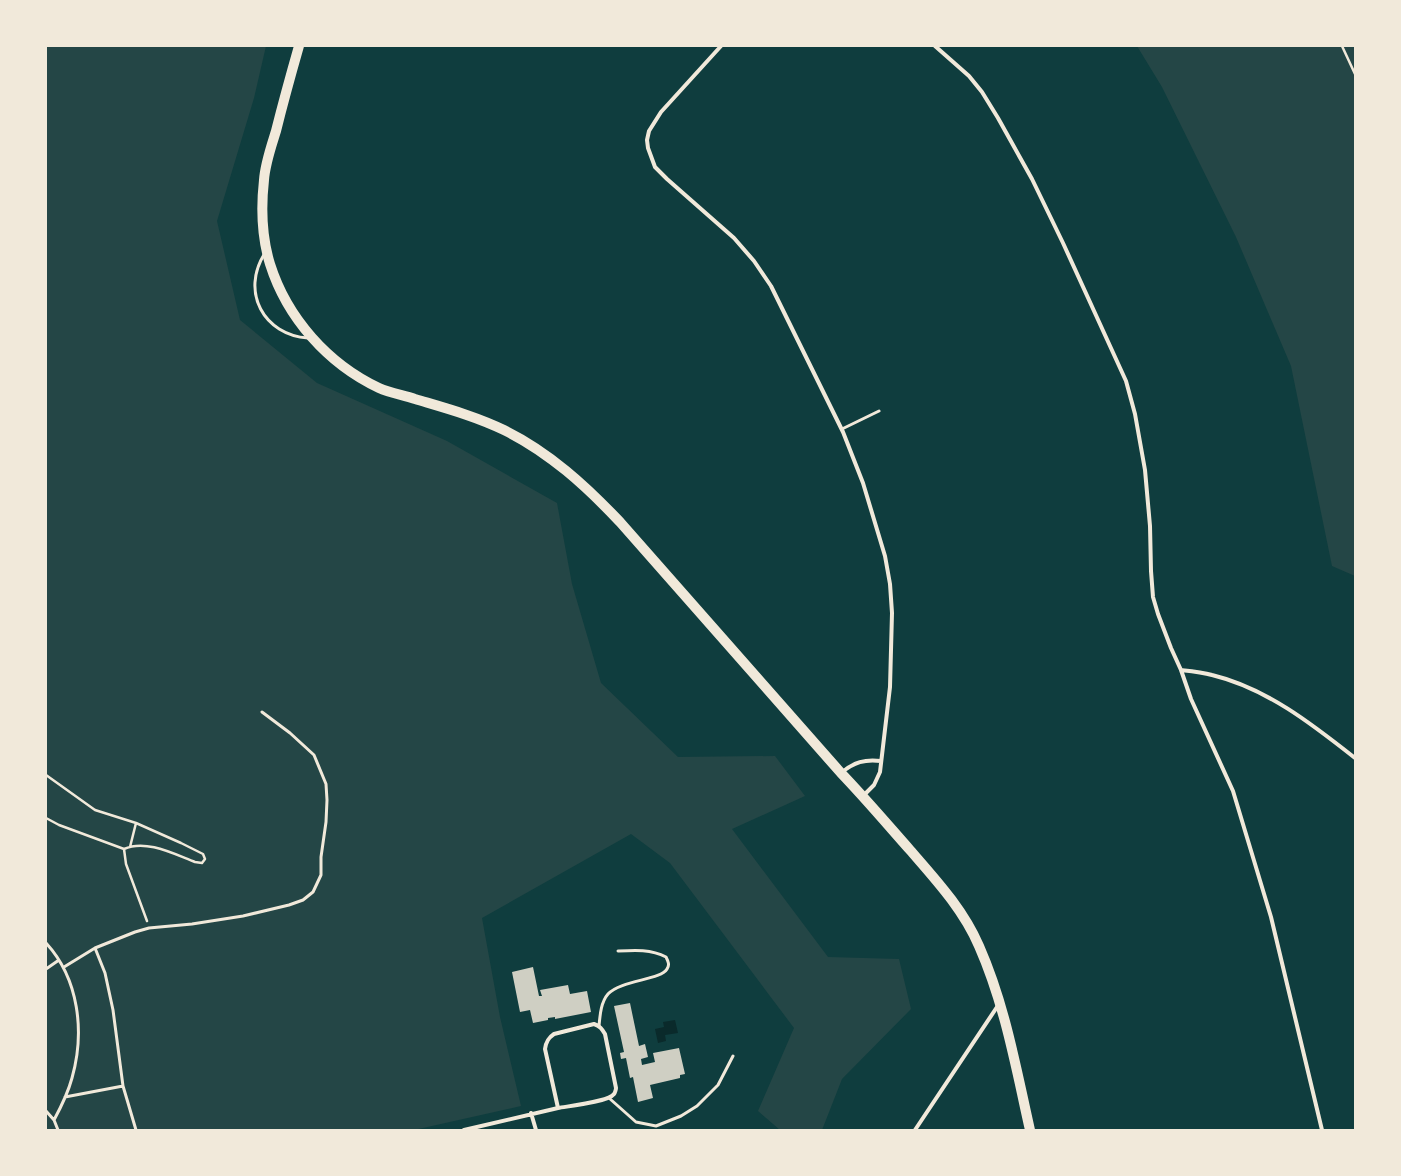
<svg xmlns="http://www.w3.org/2000/svg" width="1401" height="1176" viewBox="0 0 1401 1176" font-family="Roboto,sans-serif">
<style>
.green{fill:#244646}
.water{fill:#0a2a2b}
.building{fill:#cfcfc3}
.lines{fill:none;stroke-linecap:round;stroke-linejoin:round}
.path{stroke:#f1e9da;stroke-width:2.5}
.service{stroke:#f1e9da;stroke-width:3}
.minor{stroke:#f1e9da;stroke-width:4}
.primary{stroke:#f1e9da;stroke-width:10}
</style>
<rect width="100%" height="100%" fill="#0f3d3e"/>
<path class="green" d="M 46,46 L 266,46 L 254,98 L 217,221 L 240,320 L 317,383 L 447,441 L 557,503 L 572,584 L 601,683 L 678,757 L 775,756 L 805,796 L 732,829 L 828,957 L 899,959 L 911,1009 L 842,1079 L 822,1130 L 780,1130 L 758,1111 L 794,1028 L 670,863 L 631,834 L 482,918 L 500,1017 L 521,1106 L 414,1130 L 46,1130 Z
M 1137,46 L 1355,46 L 1355,576 L 1332,566 L 1291,366 L 1236,237 L 1162,87 Z"/>
<path class="water" d="M 675,1020 L 678,1033 L 665,1035 L 666,1041 L 658,1043 L 655,1029 L 664,1027 L 663,1022 Z"/>
<path class="building" d="M 533,967 L 539,996 L 542,996 L 540,990 L 568,985 L 570,994 L 587,991 L 591,1012 L 555,1019 L 555,1017 L 548,1018 L 548,1020 L 533,1023 L 530,1010 L 520,1012 L 512,972 Z
M 630,1003 L 639,1046 L 645,1044 L 648,1057 L 641,1059 L 642,1065 L 655,1062 L 653,1053 L 679,1048 L 685,1074 L 680,1075 L 680,1078 L 650,1085 L 653,1098 L 638,1102 L 633,1077 L 630,1078 L 626,1058 L 621,1059 L 620,1053 L 624,1052 L 614,1006 Z"/>
<g class="lines">
<path class="path" d="M 1342,46 L 1355,74
M 46,775 L 95,810 L 136,823 L 181,843 L 203,854 L 205,859 L 202,863 L 195,862 C 174,854 146,839 124,849 L 59,825 L 46,818
M 130,847 L 136,823
M 124,849 L 126,864 L 147,921"/>
<path class="service" d="M 265,253 C 240,292 264,335 308,338
M 842,429 L 879,411
M 46,943 C 79,979 85,1032 72,1078 C 68,1093 61,1107 54,1120
M 95,948 L 105,973 L 113,1010 L 123,1086 L 136,1130
M 64,967 L 95,948 L 135,932 L 149,928 L 192,924 L 243,916 L 289,905 L 303,900 L 313,892 L 321,875 L 321,857 L 326,822 L 327,800 L 326,784 L 314,755 L 290,733 L 262,712
M 46,969 L 59,960
M 599,1026 C 600,1015 601,1002 608,994 C 621,980 661,980 667,969 C 670,965 668,961 666,957 C 651,949 635,950 618,951
M 65,1097 L 123,1086
M 609,1098 L 636,1122 L 656,1126 L 681,1116 L 697,1106 L 718,1085 L 733,1056
M 46,1111 L 54,1120 L 58,1130"/>
<path class="minor" d="M 721,46 L 661,112 L 649,131 L 647,140 L 648,148 L 655,167 L 667,179 L 734,238 L 754,261 L 771,286 L 843,432 L 863,483 L 885,556 L 890,584 L 892,613 L 890,687 L 880,772 L 874,785 L 863,796
M 935,46 L 969,76 L 982,92 L 998,118 L 1032,179 L 1063,243 L 1126,381 L 1135,414 L 1145,470 L 1150,526 L 1151,571 L 1153,597 L 1158,614 L 1171,648 L 1181,670 C 1191,671 1202,672 1212,675 C 1266,688 1312,724 1355,758
M 1181,670 L 1191,699 L 1233,791 L 1271,917 L 1322,1130
M 841,773 C 854,762 865,759 881,761
M 594,1024 C 600,1026 602,1029 605,1034 L 616,1088 C 616,1089 615,1093 614,1094 C 608,1102 569,1106 558,1108 L 545,1049 C 546,1042 548,1038 554,1034 Z
M 531,1113 L 536,1130
M 464,1130 L 558,1108
M 915,1130 L 999,1004"/>
<path class="primary" d="M 299,46 C 291,74 283,103 276,131 C 271,147 265,164 264,180 C 261,207 262,238 270,264 C 287,318 328,364 379,388 C 390,393 403,395 415,399 C 445,408 475,416 504,430 C 549,452 586,486 620,522 L 841,773 C 865,798 887,824 910,850 C 936,880 963,909 979,946 C 1005,1005 1016,1068 1030,1130"/>
</g>
<rect width="1401" height="1176" fill="none" stroke="#f1e9da" stroke-width="94"/>
</svg>
